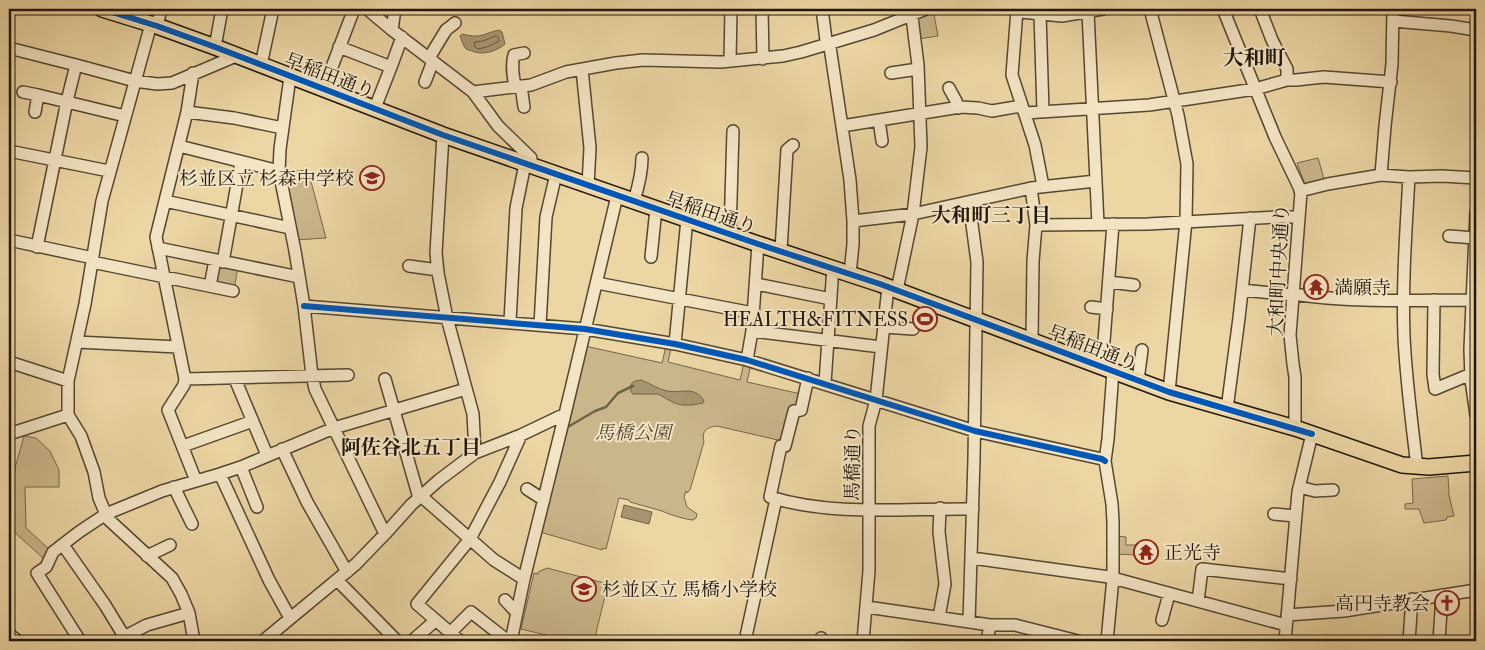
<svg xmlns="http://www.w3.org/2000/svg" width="1485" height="650" viewBox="0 0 1485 650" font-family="'IM FELL Double Pica','Noto Serif JP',serif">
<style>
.green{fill:#c9b68a;stroke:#75664b}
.water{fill:#a79570;stroke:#716348}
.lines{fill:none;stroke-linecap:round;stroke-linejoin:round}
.shore{stroke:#64563e;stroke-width:1}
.stream{stroke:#716348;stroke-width:2.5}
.minor-casing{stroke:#544732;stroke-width:14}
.major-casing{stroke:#21170c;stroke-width:18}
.minor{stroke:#f3e4c4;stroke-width:11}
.major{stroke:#ecd6a4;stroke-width:15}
.cycleway-casing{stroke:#f3e4c4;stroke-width:9}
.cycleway{stroke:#0057b8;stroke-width:6}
.labels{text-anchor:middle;stroke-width:4;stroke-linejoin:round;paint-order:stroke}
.street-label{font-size:19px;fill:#21170c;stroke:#f3e4c4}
.poi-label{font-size:19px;fill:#21170c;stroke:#f3e4c4;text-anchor:end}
.park-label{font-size:19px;font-style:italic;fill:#534732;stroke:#f3e4c4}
.neighbourhood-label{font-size:20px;font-weight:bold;fill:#21170c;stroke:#f3e4c4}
.quarter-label{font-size:21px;font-weight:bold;fill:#21170c;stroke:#f3e4c4}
</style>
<rect width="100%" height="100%" fill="#ecd6a4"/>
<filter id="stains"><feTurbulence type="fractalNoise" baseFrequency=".004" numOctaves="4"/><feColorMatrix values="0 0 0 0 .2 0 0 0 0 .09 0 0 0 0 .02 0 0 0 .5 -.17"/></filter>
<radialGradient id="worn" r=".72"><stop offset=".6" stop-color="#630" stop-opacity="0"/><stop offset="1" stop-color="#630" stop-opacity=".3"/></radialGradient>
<path class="green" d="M 932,9 L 933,9 L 938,36 L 918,39 L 917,15 Z
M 1318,158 L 1325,182 L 1306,187 L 1297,163 Z
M 308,170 L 326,238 L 295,240 L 281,172 Z
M 217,263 L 238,267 L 234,289 L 212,285 Z
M 585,346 L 662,363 L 666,346 L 671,348 L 668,362 L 740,380 L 744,362 L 751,364 L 747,382 L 801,394 L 782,441 L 717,426 C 707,427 701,431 704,442 L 690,490 L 687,493 L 686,491 L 684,497 L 687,507 L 697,514 L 696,518 L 693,520 C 687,520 668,514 662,511 L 630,502 L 629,500 L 619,498 L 606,549 L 603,548 L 602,550 L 540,532 Z
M 24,436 L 36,438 L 50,451 L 59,470 L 59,487 L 25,487 L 26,528 L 49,549 L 44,559 L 9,527 L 15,468 Z
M 1448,476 L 1449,495 L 1454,516 L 1447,517 L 1446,520 L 1424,523 L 1419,509 L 1405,509 L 1405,504 L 1413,503 L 1412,479 Z
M 1117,536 L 1126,537 L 1126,545 L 1137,545 L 1136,555 L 1116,554 Z
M 547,568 L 608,584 L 594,641 L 571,641 L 521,629 L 534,573 L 538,574 L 538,572 Z"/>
<path class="water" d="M 499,30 L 502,32 L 505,44 C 497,51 482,56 472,51 C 470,50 466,50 465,48 C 463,45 461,39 460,36 L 462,34 C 482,39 481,34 499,30 Z
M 641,380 C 650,383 657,389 667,391 C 681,394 695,385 704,401 L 703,403 L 692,405 L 682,405 L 674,403 L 658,394 L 633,394 L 631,392 L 631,384 L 635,381 Z
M 624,505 L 652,512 L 649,524 L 621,517 Z"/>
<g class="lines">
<path class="shore" d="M 496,36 L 498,37 L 499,41 L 487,47 L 478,49 L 474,46 L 475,42 L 483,41 Z"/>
<path class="stream" d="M 566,428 L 595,411 L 606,407 L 618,393 L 633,386"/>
<defs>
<path id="minor" d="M 367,9 L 392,30 L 473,92 L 498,126 L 531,158 L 531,166
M 762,9 L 763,59
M 822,9 L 826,40 L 830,47 L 850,180 L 853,221 L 853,244 L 850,274
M 1016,9 L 1021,12 L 1062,16 L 1103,9
M 1150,9 L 1178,115 L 1187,164 L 1186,221 L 1169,392
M 1223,9 L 1275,137 L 1299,187 L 1301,192 L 1290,335 L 1293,364 L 1295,377 L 1295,428
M 1260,9 L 1272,40 L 1287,69 L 1287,80
M 1017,10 L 1012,75 L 1035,145 L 1043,186
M 1088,12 L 1098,224
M 1040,14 L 1043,111
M 1393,21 L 1451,26 L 1476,30
M 151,24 L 102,201 L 85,304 L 68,381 L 68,415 L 81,436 L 94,472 L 99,498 L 108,519 L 172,578 L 181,594 L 189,613 L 194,641
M 157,26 L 161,9
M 392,30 L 395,9
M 215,47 L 222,9
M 339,47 L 391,67 L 402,37
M 9,48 L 76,65 L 67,101 L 37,247
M 429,58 L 446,30 L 455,23
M 730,61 L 731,9
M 76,65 L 135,81 L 157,84 L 172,83 L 236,56
M 261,65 L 273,9
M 582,69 L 590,148 L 588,185
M 193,73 L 187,112 L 156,237 L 185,379 L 184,385 L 168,410 L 196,481
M 891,73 L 918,69
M 290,77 L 280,149 L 279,171 L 295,251 L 304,306 L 312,375 L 315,389 L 385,534
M 425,82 L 433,61
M 515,86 C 513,76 511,65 514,55 L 524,53
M 521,86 L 524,107
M 324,88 L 354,9
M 949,88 L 956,101 L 958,108
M 23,92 L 38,95 L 125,116
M 473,92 L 531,85 L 566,72 L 616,63 L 643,60 L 721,62 L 783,56 L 801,52 L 874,30 L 926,9
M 375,108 L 391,67
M 35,112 L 38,95
M 187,112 L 234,118 L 283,128
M 1025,113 L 1149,105 L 1255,89 L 1287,80 L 1296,80 L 1324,77 L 1391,82
M 879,120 L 882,141
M 842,126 L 960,107 L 978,108 L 992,111 L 1021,106
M 443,135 L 436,253 L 438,273 L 447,318 L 473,414 L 475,453
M 179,146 L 279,171
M 9,151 L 109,171
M 1381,175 L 1385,126 L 1392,64 L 1393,9
M 1409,177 C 1406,230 1402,284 1404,337 C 1406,380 1412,424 1417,467
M 1031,188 L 1036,225 L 1033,261 L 1032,340
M 1300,191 L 1328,184 L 1381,175 L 1409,177 L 1442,176 L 1476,178
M 165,201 L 290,228
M 634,201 C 638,188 642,172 642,158
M 969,202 L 977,262 L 974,459 L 969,622
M 1476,212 L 1470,349 L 1471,380 L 1476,415
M 853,221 L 913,214 L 1031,188 L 1096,181
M 1036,225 L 1148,224 L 1277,217 L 1298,217
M 730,233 L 733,131
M 1449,236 L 1475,238
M 9,240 L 93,258
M 158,248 L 299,277
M 781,250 L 787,150 L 793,145
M 651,257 L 656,209
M 92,262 L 233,291
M 223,262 L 241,162
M 409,266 L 438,270
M 1109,282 L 1134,285
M 597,283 L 753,313
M 756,284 L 831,299
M 210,286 L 215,260
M 897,290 L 913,214 L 921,147 L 918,65 L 911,9
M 1242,290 L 1293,295
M 1293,294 C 1352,303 1412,300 1471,300
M 1434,300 L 1433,374 L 1435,389 L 1471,374
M 304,306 L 585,329 L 675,344 L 747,360 L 975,431 L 1102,459 L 1105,461
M 1091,307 L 1107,309
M 510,322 L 516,208 L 525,164
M 540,325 L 546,217 L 556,174
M 884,327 L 913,329
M 752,331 L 881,347
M 77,342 L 178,347
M 675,344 L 687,219
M 747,360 L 752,331 L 758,244
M 9,362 L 68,381
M 1102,367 L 1113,224
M 808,378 L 801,410 L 794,411 L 785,446 L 781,446 L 770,497 C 835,517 905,508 973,509
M 185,379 L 348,375
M 235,379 L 267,455
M 385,379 L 419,498
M 1138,380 L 1142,350
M 825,383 L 833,267
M 1227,409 L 1239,318 L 1250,218
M 9,434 L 68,415
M 183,446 L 253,421
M 282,449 L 307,502 L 347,572
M 241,467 L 257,507
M 220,474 L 269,580 L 290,618
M 174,487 L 192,524
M 1299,487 L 1315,491 L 1333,490
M 527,489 L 544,500
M 421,496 L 494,560 L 524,579
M 1274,514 L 1295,516
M 63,545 L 105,605 L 127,641
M 147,556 L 170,545
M 972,558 L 1109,577 L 1286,625
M 337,580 L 397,641
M 505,600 L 517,613
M 1198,601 L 1202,569 L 1291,579
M 867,607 L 990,625 L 1015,625 L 1078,641
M 1287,615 L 1344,611 L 1476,590
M 939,617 L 945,584 L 939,532 L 940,508
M 1162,620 L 1169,594
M 451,632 L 471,612 L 508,641
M 9,634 L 18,641
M 124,637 L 147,625 L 189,613
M 80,641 L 37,573 L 46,567 L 53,552 L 79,532 L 106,514 L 162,491 L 220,474 L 241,467 L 334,428 L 466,389
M 263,641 L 356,564 L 385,534 L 411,505 L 439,480 L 475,453 L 521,435 L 565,414
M 412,641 L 436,620
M 460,641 L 417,604 L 470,539 L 500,482 L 521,435
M 511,641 L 524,579 L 565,414 L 617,196
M 745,641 L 776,499
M 820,641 L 821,638
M 863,641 L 869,571 L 869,426 L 876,400 L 888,287
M 987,641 L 990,625
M 1107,641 L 1113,578 L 1113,522 L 1112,504 L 1105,461 L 1108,439 L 1113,371
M 1285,641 L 1298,492 L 1312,434
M 1409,641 L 1412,599
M 1439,641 L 1442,595"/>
<path id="major" d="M 102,9 L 157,26 L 215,47 L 443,135 L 758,244 L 880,284 L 1169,392 L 1295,428 L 1402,465 L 1429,467 L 1476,463"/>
</defs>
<use href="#minor" class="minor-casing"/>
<use href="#major" class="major-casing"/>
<use href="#minor" class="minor"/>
<use href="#major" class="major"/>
<defs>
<path id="cycleway" d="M 102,9 L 157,26 L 215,47 L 443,135 L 758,244 L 880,284 L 1169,392 L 1312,434
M 304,306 L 585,329 L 675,344 L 747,360 L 975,431 L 1102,459 L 1105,461"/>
</defs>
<use href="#cycleway" class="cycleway-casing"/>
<use href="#cycleway" class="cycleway"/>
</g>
<defs>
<symbol id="school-ring" viewBox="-11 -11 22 22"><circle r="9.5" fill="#f3e4c4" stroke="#8f2418" stroke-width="1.5"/><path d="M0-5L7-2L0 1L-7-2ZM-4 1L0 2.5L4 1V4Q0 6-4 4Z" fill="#8f2418"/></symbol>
<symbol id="temple-ring" viewBox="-11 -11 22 22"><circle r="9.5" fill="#f3e4c4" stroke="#8f2418" stroke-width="1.5"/><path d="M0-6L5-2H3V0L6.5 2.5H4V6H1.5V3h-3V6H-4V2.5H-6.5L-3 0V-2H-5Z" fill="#8f2418"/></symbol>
<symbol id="stadium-ring" viewBox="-11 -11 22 22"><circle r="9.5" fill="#f3e4c4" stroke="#8f2418" stroke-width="1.5"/><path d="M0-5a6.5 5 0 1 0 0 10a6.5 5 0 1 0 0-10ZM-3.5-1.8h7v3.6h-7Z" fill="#8f2418"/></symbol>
<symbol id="church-ring" viewBox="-11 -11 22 22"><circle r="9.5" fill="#f3e4c4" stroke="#8f2418" stroke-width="1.5"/><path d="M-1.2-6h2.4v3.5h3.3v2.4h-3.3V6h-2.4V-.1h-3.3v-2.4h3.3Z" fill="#8f2418"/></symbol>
</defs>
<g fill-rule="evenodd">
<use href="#school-ring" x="358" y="164" width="28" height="28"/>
<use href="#temple-ring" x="1302" y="273" width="28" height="28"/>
<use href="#stadium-ring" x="911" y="305" width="28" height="28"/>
<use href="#temple-ring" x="1132" y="538" width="28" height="28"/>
<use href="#school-ring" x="570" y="575" width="28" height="28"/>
<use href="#church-ring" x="1433" y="589" width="28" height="28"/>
</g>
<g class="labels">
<g class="street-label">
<text transform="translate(330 75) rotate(21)" y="7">早稲田通り</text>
<text transform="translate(711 212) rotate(19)" y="7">早稲田通り</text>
<text transform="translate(1278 270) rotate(-87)" y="7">大和町中央通り</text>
<text transform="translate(1093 347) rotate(21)" y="7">早稲田通り</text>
<text transform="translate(852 463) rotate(-89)" y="7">馬橋通り</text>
</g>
<g class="poi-label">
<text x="354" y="185">杉並区立 杉森中学校</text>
<text x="1334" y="294" text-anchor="start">満願寺</text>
<text x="908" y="326">HEALTH&amp;FITNESS</text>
<text x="1164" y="559" text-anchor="start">正光寺</text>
<text x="602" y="596" text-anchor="start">杉並区立 馬橋小学校</text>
<text x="1430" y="610">高円寺教会</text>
</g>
<g class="park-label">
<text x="633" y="439">馬橋公園</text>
</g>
<g class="neighbourhood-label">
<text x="991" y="222">大和町三丁目</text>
<text x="411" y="454">阿佐谷北五丁目</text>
</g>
<g class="quarter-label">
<text x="1254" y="65">大和町</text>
</g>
</g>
<rect width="1485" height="650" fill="none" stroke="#ecd6a4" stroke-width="30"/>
<rect x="10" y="10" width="1465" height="630" fill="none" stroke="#21170c" stroke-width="2.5"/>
<rect x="15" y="15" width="1455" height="620" fill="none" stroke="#21170c"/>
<rect width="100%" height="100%" filter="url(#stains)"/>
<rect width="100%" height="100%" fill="url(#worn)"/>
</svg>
